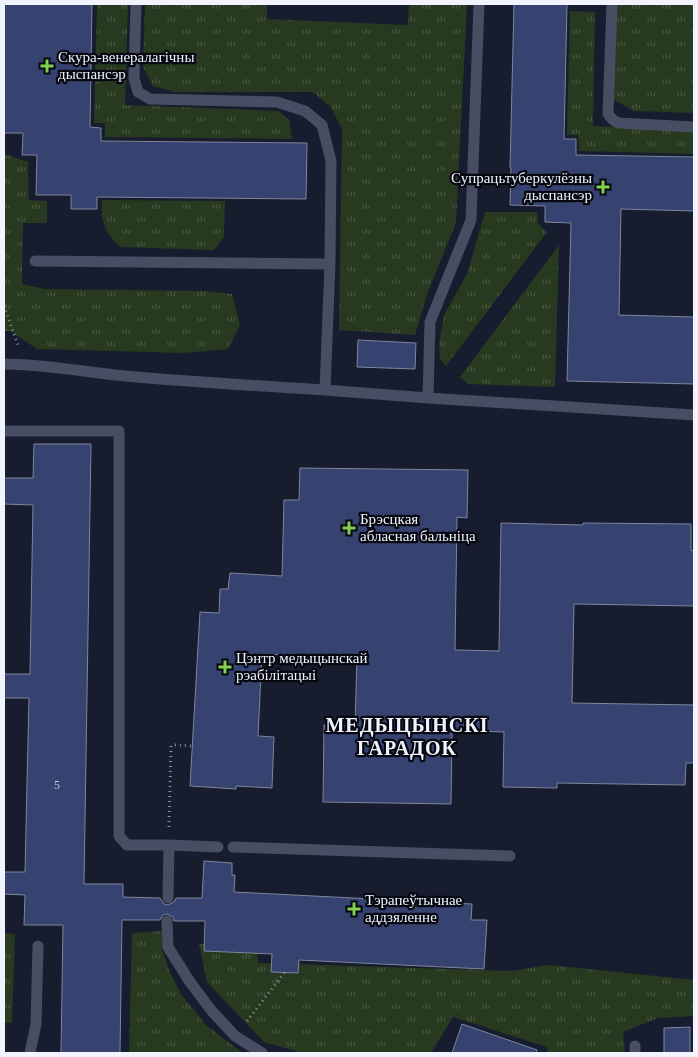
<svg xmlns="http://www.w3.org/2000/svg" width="698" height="1057" viewBox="0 0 698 1057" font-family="Georgia,serif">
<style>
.grass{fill:url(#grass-tufts)}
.building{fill:#36426f;stroke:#7f869d}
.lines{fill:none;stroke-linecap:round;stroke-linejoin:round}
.path{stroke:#8c909e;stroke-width:3;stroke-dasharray:1 4;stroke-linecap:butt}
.lane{stroke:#474d62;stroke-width:11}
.poi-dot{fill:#81d050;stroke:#06070f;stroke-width:2}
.labels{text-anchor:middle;stroke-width:4.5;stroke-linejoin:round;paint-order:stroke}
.number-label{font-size:12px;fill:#c2c8db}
.poi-label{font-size:15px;fill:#f1f4ff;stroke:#06070f;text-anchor:start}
.district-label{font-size:20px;font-weight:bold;letter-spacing:1px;fill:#f1f4ff;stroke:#06070f}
</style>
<defs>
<pattern id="grass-tufts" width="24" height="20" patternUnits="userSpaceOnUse" patternTransform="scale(1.25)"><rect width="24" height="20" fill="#27391e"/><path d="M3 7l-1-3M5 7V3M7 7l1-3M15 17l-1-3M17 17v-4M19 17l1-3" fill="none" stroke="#475640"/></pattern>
</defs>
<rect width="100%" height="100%" fill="#171c2e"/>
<path class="grass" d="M 97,4 L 128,4 L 125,105 L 279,111 L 289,120 L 292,139 L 105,137 L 105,123 L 94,123 Z
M 145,4 L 267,4 L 267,19 L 408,25 L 409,4 L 467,4 L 456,223 L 427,294 L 415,335 L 339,330 L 342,129 L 330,106 L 312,92 L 174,92 L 153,86 L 143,67 Z
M 614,4 L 694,4 L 694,113 L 634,111 L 614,100 Z
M 570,11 L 595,12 L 593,126 L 694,130 L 694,154 L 579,151 L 578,135 L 567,135 Z
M 4,155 L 8,155 L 28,162 L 29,200 L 47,201 L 47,223 L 23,223 L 22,284 L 45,289 L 205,291 L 232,294 L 240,325 L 228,349 L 183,353 L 37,349 L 10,331 L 4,331 Z
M 102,200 L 225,201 L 224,237 L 214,250 L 120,247 C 105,233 100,221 102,200 Z
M 485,212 L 537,212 L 538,223 L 547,232 L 446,366 L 440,359 L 439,344 L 444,315 L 467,274 Z
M 559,245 L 555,387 L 468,384 L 460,377 Z
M 162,931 L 162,949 L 169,970 L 181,994 L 207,1026 L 243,1053 L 129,1053 L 132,933 Z
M 4,933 L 15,934 L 12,1023 L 4,1023 Z
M 199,944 L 257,944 L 258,963 L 511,971 L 550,965 L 694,980 L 694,1016 L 658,1018 L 623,1032 L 625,1053 L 548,1053 L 547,1047 L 453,1017 L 431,1053 L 303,1053 L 264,1042 L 207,982 Z"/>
<path class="building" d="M 4,4 L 92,4 L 90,127 L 101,128 L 101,141 L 307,143 L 306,199 L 97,197 L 97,209 L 71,209 L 71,195 L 36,195 L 37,155 L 22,155 L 23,133 L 4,133 Z
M 514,4 L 567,4 L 564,139 L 576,139 L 576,155 L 694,157 L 694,211 L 621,209 L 619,315 L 694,317 L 694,384 L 567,381 L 571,223 L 545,222 L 545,206 L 510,205 L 511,168 L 510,168 Z
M 358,340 L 416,343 L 415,369 L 357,367 Z
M 34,444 L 91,444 L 84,884 L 123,884 L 123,897 L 160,898 L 164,904 L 168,905 L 174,902 L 176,898 L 202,898 L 204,861 L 232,863 L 232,875 L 235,875 L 234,892 L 472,904 L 471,920 L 487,920 L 484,969 L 299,960 L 298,973 L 271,972 L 272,954 L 204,951 L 205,921 L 174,921 L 173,917 L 167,914 L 163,915 L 160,920 L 122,920 L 120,1053 L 61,1053 L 63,925 L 24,925 L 25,895 L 4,894 L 4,872 L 25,872 L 29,698 L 4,698 L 4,674 L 30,674 L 33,505 L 4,504 L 4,478 L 33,478 Z
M 300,468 L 468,470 L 467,518 L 457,517 L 455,650 L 499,651 L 501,523 L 583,525 L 583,523 L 691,524 L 691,550 L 694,551 L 694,606 L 574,604 L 572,703 L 694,705 L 694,763 L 686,763 L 685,785 L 557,783 L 557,788 L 503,787 L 504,732 L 452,730 L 451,804 L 323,802 L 324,725 L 355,726 L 357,658 L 262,654 L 258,736 L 274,737 L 272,788 L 236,786 L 236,789 L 190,786 L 200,612 L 219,613 L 220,589 L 228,589 L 230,573 L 282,576 L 284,500 L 299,500 Z
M 462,1024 L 537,1050 L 536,1053 L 452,1053 Z
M 690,1027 L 690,1053 L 664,1053 L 664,1028 Z"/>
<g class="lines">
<path class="path" d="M 4,145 L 9,145
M 4,306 L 18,345
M 169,827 L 171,746 L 175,745 L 193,746
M 247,1021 L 285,972"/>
<path class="lane" d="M 136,4 L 134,78 L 138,92 L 150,99 L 277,102 L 305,111 L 322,125 L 331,161 L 330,264
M 479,4 L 471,220 L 430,322 L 428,398 L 694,415
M 612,4 L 608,114 L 613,120 L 619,123 L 694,127
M 4,364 C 44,364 84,372 125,376 C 191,382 258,386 325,390 L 330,264 L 35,261
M 325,390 L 428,398
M 4,431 L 119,431 L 119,836 L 127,845 L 169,845 L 168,898
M 169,845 L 218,847
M 233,847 L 510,856
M 167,921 L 168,947 L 190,982 L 211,1010 L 235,1036 L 262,1053
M 635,1046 L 635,1053
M 30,1053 L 36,1024 L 38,946"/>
</g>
<g class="poi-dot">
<path d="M44.5 58.5h5v5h5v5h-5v5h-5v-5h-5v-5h5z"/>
<path d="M600.5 179.5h5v5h5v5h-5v5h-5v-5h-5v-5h5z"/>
<path d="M346.5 520.5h5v5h5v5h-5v5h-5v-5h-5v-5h5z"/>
<path d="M222.5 659.5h5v5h5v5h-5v5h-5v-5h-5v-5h5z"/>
<path d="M351.5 901.5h5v5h5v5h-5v5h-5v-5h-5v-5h5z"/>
</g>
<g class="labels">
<g class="number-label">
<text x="57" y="789">5</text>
</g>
<g class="poi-label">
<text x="58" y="62">Скура-венералагічны<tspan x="58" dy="17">дыспансэр</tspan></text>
<text x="592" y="183" text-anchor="end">Супрацьтуберкулёзны<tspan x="592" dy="17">дыспансэр</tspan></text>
<text x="360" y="524">Брэсцкая<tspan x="360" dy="17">абласная бальніца</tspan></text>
<text x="236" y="663">Цэнтр медыцынскай<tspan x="236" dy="17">рэабілітацыі</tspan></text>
<text x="365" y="905">Тэрапеўтычнае<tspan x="365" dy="17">аддзяленне</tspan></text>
</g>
<g class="district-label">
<text x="407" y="732">МЕДЫЦЫНСКІ<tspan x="407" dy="23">ГАРАДОК</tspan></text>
</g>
</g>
<rect width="698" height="1057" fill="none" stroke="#f1f4ff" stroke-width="10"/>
</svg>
